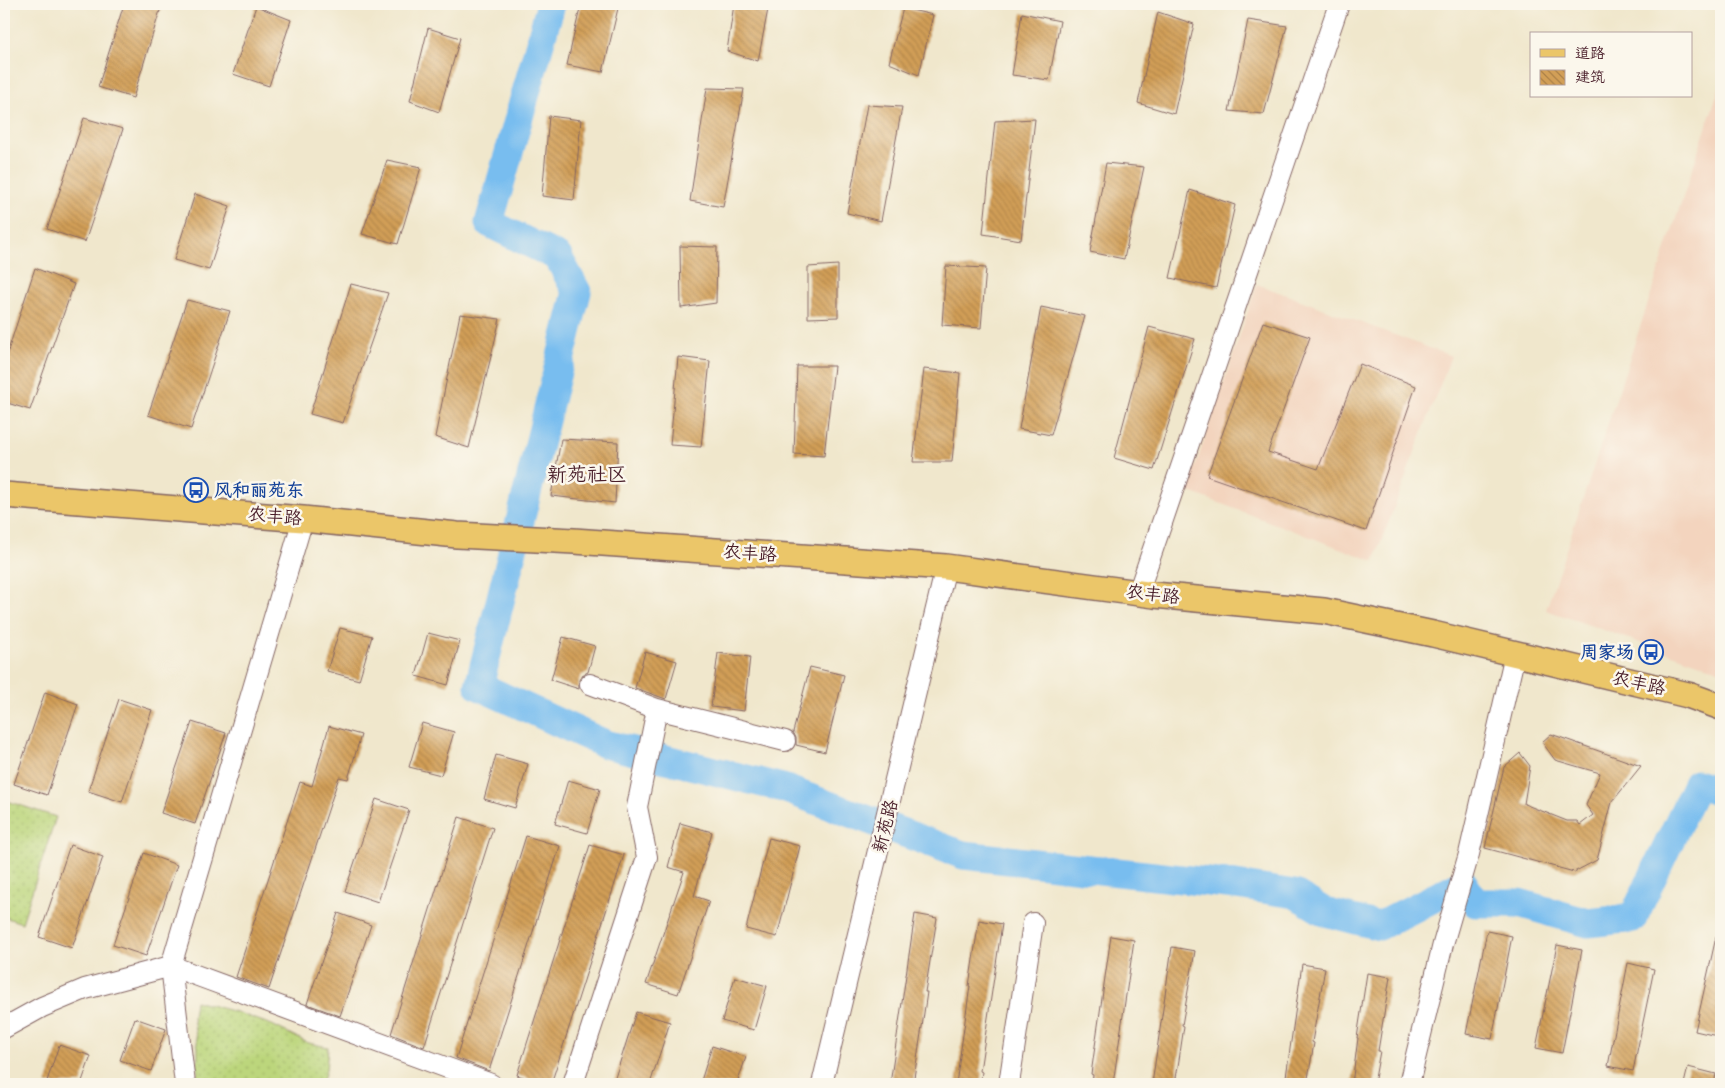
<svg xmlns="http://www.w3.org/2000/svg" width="1725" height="1088" viewBox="0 0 1725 1088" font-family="Mali,'LXGW WenKai TC',sans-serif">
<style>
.built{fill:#f3d4be}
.grass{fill:url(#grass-dots);stroke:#837a54}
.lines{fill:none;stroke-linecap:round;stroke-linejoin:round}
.river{stroke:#78bdef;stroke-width:29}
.building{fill:url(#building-back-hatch)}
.minor-casing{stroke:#846563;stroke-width:22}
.major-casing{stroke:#846563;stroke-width:28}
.minor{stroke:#fff;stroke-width:20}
.major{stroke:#ebc669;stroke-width:25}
.labels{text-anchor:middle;stroke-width:5;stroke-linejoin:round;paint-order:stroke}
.transit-label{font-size:18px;font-weight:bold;fill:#164399;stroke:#fbf7ec;text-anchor:start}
.street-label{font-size:18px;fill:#4a1f2b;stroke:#fbf7ec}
.quarter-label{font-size:20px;fill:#4a1f2b;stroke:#fbf7ec}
</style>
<defs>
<pattern id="grass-dots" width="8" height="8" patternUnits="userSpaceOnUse" patternTransform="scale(1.25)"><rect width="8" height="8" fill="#bcd67c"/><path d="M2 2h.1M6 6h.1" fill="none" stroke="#a3b76b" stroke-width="1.8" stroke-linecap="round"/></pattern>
<pattern id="building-back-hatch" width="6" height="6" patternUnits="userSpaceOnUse" patternTransform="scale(1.25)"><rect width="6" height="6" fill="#d29f57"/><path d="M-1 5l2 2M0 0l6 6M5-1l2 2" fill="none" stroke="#ac8148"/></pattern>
</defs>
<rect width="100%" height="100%" fill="#fbf7ec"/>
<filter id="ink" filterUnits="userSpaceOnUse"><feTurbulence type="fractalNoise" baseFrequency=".02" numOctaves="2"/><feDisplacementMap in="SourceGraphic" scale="10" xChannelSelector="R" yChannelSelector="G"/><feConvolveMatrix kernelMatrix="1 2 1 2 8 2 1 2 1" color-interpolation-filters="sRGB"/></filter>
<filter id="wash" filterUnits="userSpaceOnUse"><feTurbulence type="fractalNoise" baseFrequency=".0096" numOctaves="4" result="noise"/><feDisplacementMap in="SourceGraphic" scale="20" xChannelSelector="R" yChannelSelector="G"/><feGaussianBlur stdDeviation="1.12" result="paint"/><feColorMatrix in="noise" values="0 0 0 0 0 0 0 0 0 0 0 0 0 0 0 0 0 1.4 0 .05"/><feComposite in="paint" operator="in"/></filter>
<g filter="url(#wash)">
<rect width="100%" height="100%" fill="#f0e7cc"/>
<path class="built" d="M 1721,83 L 1721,671 L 1546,610 Z
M 1257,284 L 1451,356 L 1374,561 L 1187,491 Z"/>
<path class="grass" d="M 4,800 L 56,817 L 22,923 L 4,917 Z
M 195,1001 L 236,1012 L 272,1025 L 308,1043 L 328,1047 L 326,1070 L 322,1084 L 197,1084 L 198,1048 L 193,1017 Z"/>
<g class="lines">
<path class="river" d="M 551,4 L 489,223 L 558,257 L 577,292 L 479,686 L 605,744 L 783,788 L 963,855 L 1236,885 L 1295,894 L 1325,912 L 1379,926 L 1463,883 L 1476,903 L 1519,903 L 1588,923 L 1633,918 L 1697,784 L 1721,793"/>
</g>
<g id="blocks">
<path class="building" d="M 124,4 L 162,4 L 133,98 L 98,87 Z
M 581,4 L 619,4 L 603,72 L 567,65 Z
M 734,4 L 769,4 L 758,61 L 727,51 Z
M 256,6 L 291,20 L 269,86 L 233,74 Z
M 903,8 L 933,15 L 919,75 L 889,63 Z
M 1158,12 L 1194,24 L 1174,114 L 1138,103 Z
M 1022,13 L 1060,21 L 1049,80 L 1012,75 Z
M 1248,20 L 1287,26 L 1264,114 L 1229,111 Z
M 428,28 L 460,38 L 439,112 L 410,101 Z
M 707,88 L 744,89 L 723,207 L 690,201 Z
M 867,105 L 902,107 L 881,221 L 847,213 Z
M 549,116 L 581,120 L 574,200 L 542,196 Z
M 84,118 L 123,129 L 85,242 L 47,229 Z
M 1035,119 L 1021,240 L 983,234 L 995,121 Z
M 387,160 L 421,167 L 398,244 L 362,234 Z
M 1106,163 L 1144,167 L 1124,259 L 1090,252 Z
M 1190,190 L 1235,205 L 1216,288 L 1170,278 Z
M 195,194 L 230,206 L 209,270 L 174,260 Z
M 680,246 L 717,247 L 716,303 L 681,308 Z
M 838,265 L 838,317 L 808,318 L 808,267 Z
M 946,266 L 986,268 L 981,328 L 942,325 Z
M 35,268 L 74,284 L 30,410 L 4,402 L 4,363 Z
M 351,284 L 388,293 L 343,423 L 310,414 Z
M 187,300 L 230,311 L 191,429 L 148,415 Z
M 1041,307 L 1085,316 L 1051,435 L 1019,429 Z
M 460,314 L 500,319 L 469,448 L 435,437 Z
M 1263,322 L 1310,337 L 1268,452 L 1318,469 L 1360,364 L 1416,386 L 1366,531 L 1207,476 Z
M 1149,327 L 1195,339 L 1154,470 L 1114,458 Z
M 678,357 L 710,361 L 701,447 L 670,445 Z
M 797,366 L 834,366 L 824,456 L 794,454 Z
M 924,369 L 960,373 L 952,462 L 913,462 Z
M 561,439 L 618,442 L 615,503 L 551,496 Z
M 340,628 L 372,636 L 359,680 L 327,671 Z
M 428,633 L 460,641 L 448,685 L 416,676 Z
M 563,637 L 595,646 L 588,672 L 582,675 L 579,680 L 579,689 L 551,680 Z
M 645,652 L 677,661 L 666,699 L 635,688 Z
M 718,653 L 750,657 L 744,711 L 711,707 Z
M 810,667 L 844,675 L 825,752 L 796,745 L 796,738 L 793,732 Z
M 45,692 L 78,704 L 47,795 L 14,784 Z
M 119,699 L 152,710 L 122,802 L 88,791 Z
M 192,722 L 226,733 L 195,824 L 161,813 Z
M 422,723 L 454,732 L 441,775 L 409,767 Z
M 329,726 L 361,735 L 348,779 L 339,777 L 269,989 L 236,977 L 300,782 L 312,786 Z
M 1551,734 L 1641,766 L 1612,802 L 1597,860 L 1574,872 L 1485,848 L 1504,767 L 1520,753 L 1530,766 L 1524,804 L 1567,821 L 1577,821 L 1580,825 L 1593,815 L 1586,805 L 1600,773 L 1555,760 L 1542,742 Z
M 496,755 L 528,764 L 515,808 L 484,799 Z
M 568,780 L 600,789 L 587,833 L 555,824 Z
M 376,799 L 409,810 L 378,902 L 345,891 Z
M 459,817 L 493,828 L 424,1047 L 391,1034 Z
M 680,823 L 712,832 L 694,896 L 709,901 L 678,994 L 646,984 L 684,872 L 668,867 Z
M 526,836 L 560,846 L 489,1071 L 456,1058 Z
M 769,838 L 800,846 L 777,937 L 746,929 Z
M 70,845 L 103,857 L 72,948 L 39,937 Z
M 590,845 L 624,855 L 551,1084 L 545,1084 L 517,1075 Z
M 144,853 L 177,865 L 146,956 L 113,945 Z
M 338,913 L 371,925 L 340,1016 L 307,1004 Z
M 915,914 L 937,918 L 925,992 L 927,992 L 922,1027 L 913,1084 L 890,1084 Z
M 979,920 L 1002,924 L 980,1071 L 982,1072 L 980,1084 L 956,1084 L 970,986 L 969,986 Z
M 1487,931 L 1512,936 L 1492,1039 L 1466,1034 Z
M 1111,936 L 1134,940 L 1113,1084 L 1092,1084 L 1093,1075 L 1091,1074 Z
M 1716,937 L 1721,937 L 1721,1018 L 1717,1036 L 1695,1031 Z
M 1557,945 L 1582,950 L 1562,1053 L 1536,1048 Z
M 1172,947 L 1195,951 L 1182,1025 L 1184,1026 L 1179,1060 L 1175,1084 L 1152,1084 Z
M 1628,963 L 1654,969 L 1633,1071 L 1608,1066 Z
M 1302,964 L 1325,968 L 1312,1042 L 1314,1043 L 1307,1084 L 1285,1084 Z
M 1367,973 L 1390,977 L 1378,1051 L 1380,1051 L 1374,1084 L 1352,1084 L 1358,1038 L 1357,1038 Z
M 735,977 L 767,986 L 754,1030 L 722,1021 Z
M 636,1012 L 670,1022 L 650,1084 L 613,1084 Z
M 135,1018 L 166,1029 L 151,1071 L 120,1060 Z
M 59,1045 L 91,1056 L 81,1084 L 46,1084 Z
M 712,1046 L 746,1057 L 737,1084 L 700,1084 Z
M 1688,1067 L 1716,1074 L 1714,1084 L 1684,1084 Z"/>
</g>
</g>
<g filter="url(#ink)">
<use href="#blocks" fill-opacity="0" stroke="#846563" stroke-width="1"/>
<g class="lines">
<defs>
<path id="minor" d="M 1138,593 L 1339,4
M 590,684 L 657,709 L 785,741
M 4,1028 L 42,1007 L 85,989 L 171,966 L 491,1084
M 185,1084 L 171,966 L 303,519
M 573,1084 L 647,857 L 637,807 L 657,709
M 822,1084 L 946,567
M 1009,1084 L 1033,923
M 1409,1084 L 1443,944 L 1469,854 L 1515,654"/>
<path id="major" d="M 4,495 L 303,519 L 457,535 L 574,541 L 946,567 L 1154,595 L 1324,611 L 1433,634 L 1688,695 L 1721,707"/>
</defs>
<use href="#minor" class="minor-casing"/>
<use href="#major" class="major-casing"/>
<use href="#minor" class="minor"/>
<use href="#major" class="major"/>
</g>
</g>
<defs>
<symbol id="bus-ring" viewBox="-11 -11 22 22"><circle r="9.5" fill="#fbf7ec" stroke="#1a4fb4" stroke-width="1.5"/><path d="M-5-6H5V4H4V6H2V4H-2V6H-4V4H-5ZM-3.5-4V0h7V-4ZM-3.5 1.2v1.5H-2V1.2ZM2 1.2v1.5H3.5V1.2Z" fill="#1a4fb4"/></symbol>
</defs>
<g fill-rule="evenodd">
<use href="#bus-ring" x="182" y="476" width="28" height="28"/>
<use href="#bus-ring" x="1637" y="638" width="28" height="28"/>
</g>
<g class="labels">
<g class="transit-label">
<text x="214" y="496">风和丽苑东</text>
<text x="1634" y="658" text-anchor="end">周家场</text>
</g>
<g class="street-label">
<text transform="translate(275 516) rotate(5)" y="6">农丰路</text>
<text transform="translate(750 553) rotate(4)" y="6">农丰路</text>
<text transform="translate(1153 594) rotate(7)" y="6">农丰路</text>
<text transform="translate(1639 683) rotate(13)" y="6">农丰路</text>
<text transform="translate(885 826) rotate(-76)" y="6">新苑路</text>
</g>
<g class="quarter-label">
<text x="587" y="481">新苑社区</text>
</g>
</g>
<rect width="1725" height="1088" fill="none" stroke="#fbf7ec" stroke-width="20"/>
<rect x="1530" y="32" width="162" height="65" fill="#fbf7ec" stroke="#b4a19f"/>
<rect x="1540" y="49" width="25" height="8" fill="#ebc669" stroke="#b4a19f"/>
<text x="1575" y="58" font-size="15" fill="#4a1f2b">道路</text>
<rect x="1540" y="70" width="25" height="15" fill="url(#building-back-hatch)" stroke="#b4a19f"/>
<text x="1575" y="82" font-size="15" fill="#4a1f2b">建筑</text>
</svg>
